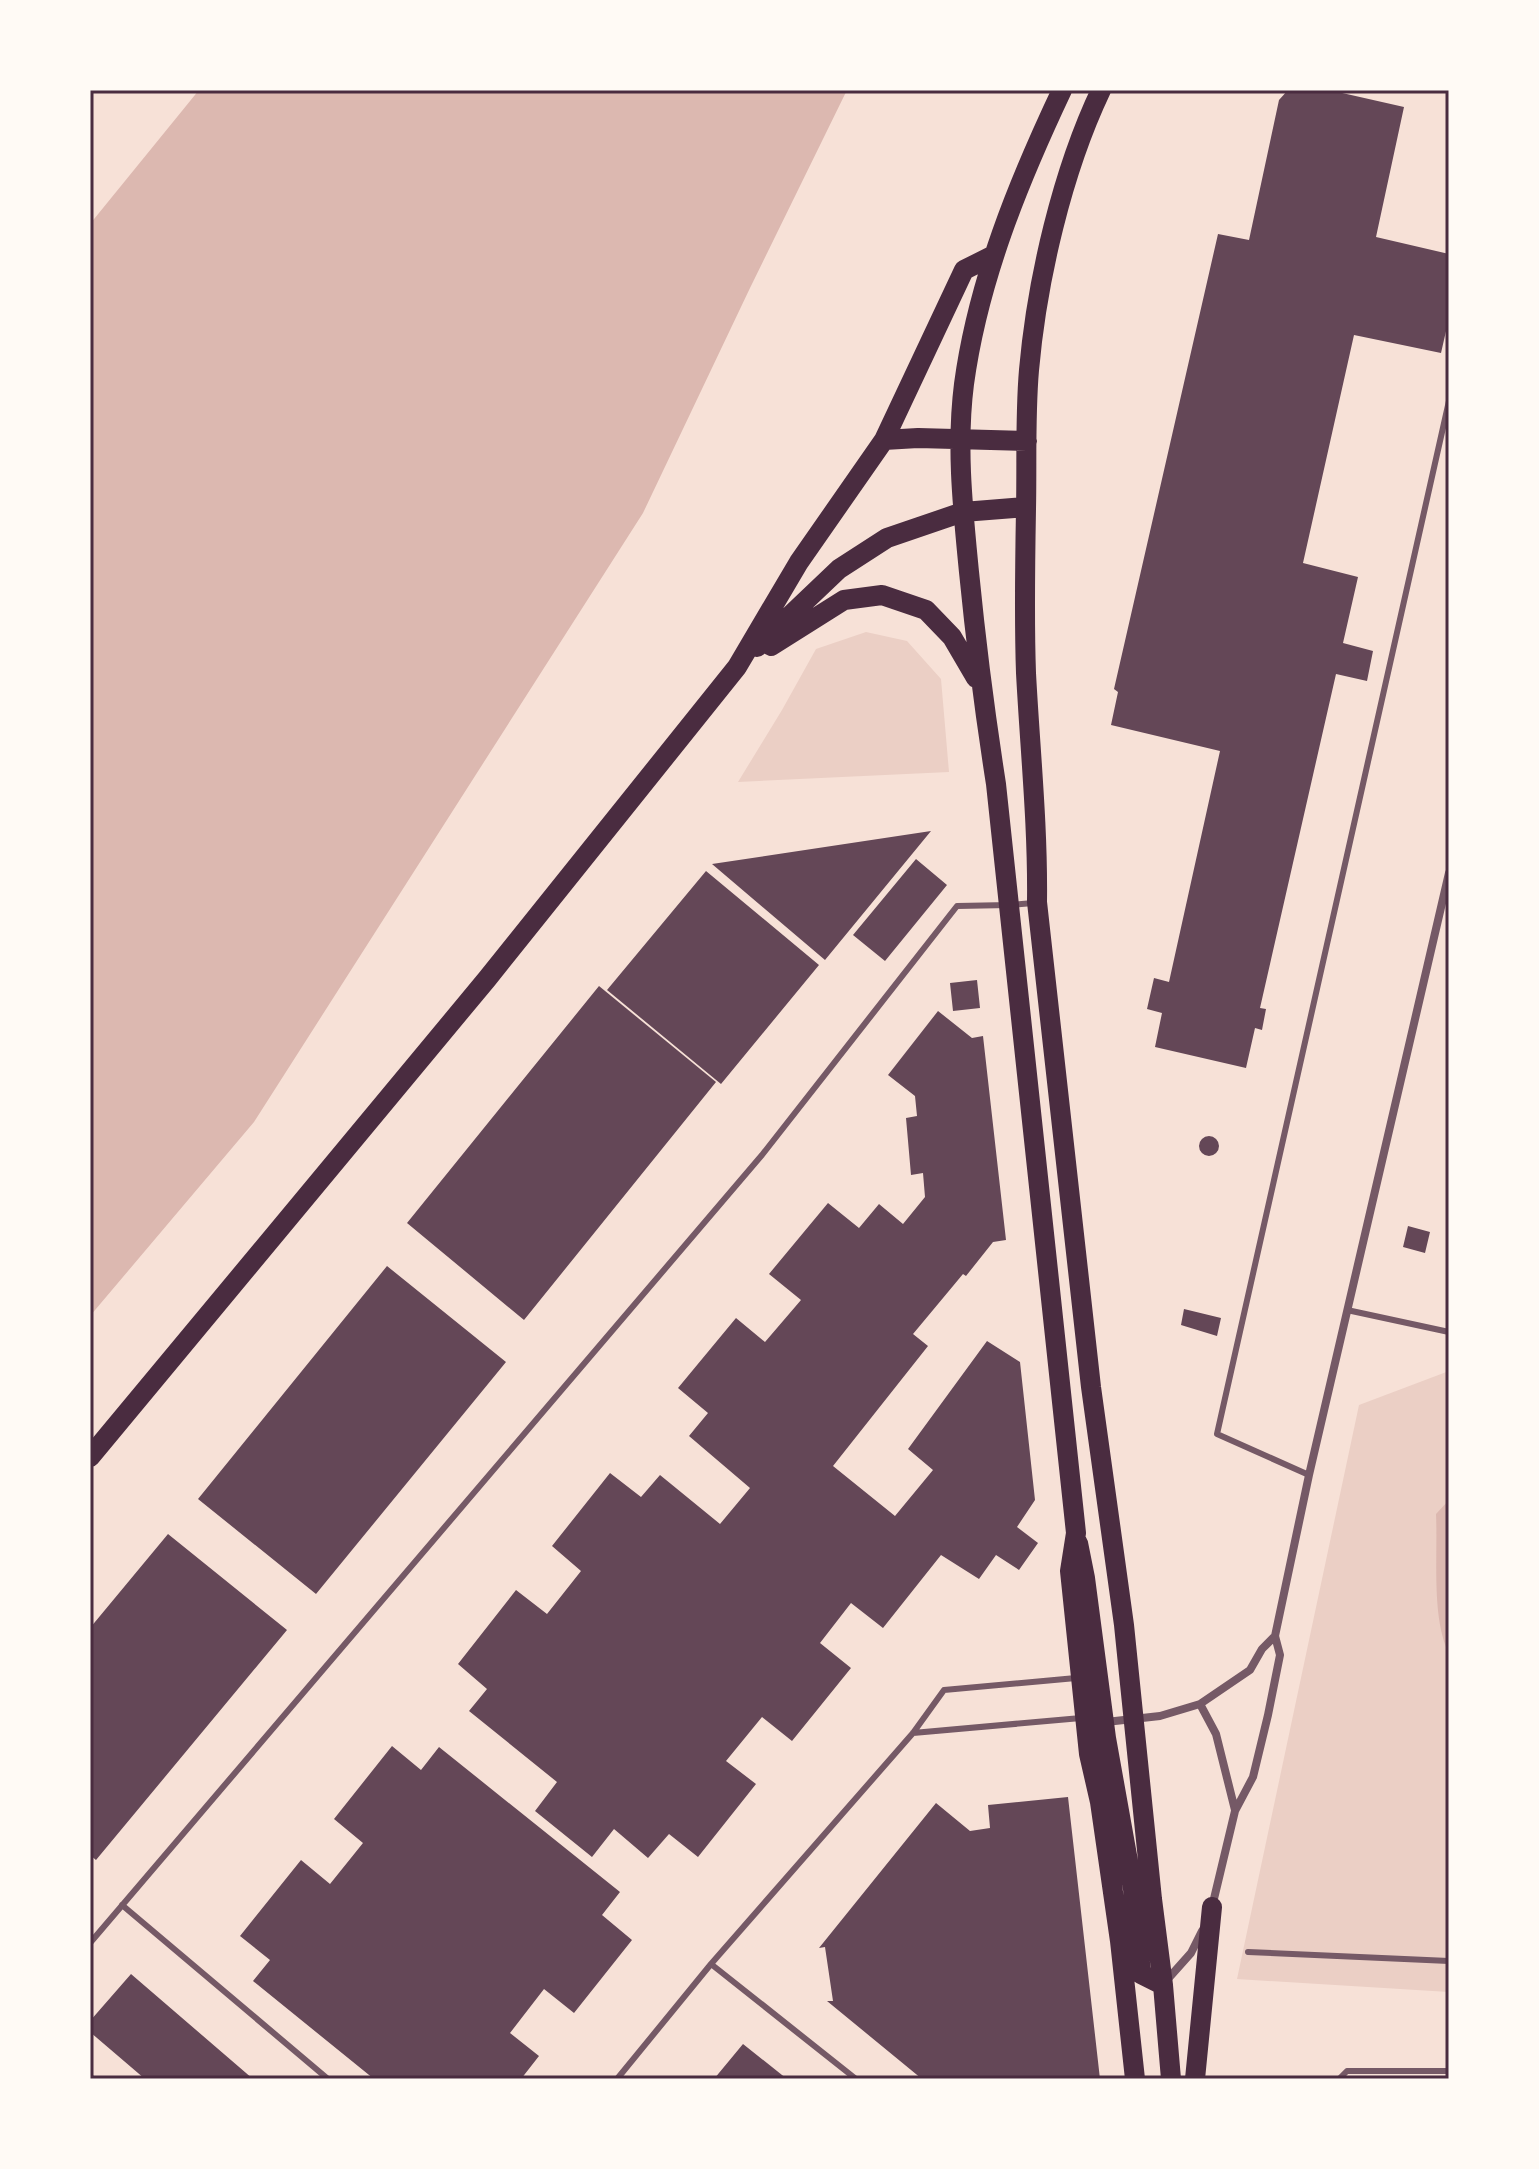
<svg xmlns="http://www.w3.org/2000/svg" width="1539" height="2169" viewBox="0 0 1539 2169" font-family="'Public Sans',sans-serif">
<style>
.green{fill:#ebcfc5}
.water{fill:#dcb8b0}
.building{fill:#644757}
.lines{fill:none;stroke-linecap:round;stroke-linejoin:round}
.service{stroke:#755966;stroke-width:6}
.minor{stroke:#755966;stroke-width:8}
.primary{stroke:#4a2c40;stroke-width:20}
.neatline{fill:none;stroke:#4a2c40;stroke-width:3}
</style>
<rect width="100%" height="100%" fill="#f7e1d7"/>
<path class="green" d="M 866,632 L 907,641 L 941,679 L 949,772 L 738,782 L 782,710 L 816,649 Z
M 1449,1371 L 1449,1992 L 1237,1979 L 1359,1405 Z"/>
<path class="water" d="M 199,90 L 847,90 L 750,288 L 643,513 L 254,1122 L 90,1316 L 90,224 Z
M 1449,1500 L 1449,1654 C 1431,1617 1438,1556 1436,1514 Z"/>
<path class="building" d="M 1288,90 L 1329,90 L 1404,107 L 1376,237 L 1449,254 L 1449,318 L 1441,353 L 1354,335 L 1303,563 L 1358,577 L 1343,643 L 1373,651 L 1367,681 L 1336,674 L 1260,1008 L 1266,1009 L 1262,1030 L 1255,1028 L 1246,1068 L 1155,1047 L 1162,1013 L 1147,1009 L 1154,978 L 1169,982 L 1220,751 L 1111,725 L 1118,692 L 1114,689 L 1218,234 L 1249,240 L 1279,100 Z
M 931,831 L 825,960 L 712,864 Z
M 916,859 L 947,885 L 885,961 L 853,935 Z
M 706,871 L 819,965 L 721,1084 L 607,990 Z
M 977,980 L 980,1008 L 953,1011 L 950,983 Z
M 599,986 L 716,1082 L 524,1320 L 407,1223 Z
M 938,1011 L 972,1038 L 983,1036 L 1006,1240 L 993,1242 L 966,1276 L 963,1274 L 913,1334 L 928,1346 L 833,1466 L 895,1516 L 933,1470 L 908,1449 L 987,1341 L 1020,1362 L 1035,1500 L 1017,1527 L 1038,1543 L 1019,1570 L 996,1555 L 979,1579 L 941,1555 L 883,1628 L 851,1603 L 820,1643 L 851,1668 L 792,1741 L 762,1717 L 726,1761 L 756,1784 L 698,1857 L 669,1834 L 648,1858 L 614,1829 L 592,1857 L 535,1811 L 557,1782 L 469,1711 L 487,1689 L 458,1664 L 516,1590 L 547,1614 L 581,1571 L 552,1546 L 610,1473 L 641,1497 L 660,1475 L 720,1524 L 750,1488 L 689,1436 L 708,1413 L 678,1388 L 736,1318 L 765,1342 L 801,1300 L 769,1274 L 828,1203 L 859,1228 L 879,1204 L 903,1224 L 925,1197 L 923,1173 L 911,1175 L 906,1118 L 917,1116 L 915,1096 L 888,1075 Z
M1199 1146a10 10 0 1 1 20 0a10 10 0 1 1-20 0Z
M 1408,1226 L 1430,1232 L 1425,1253 L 1403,1247 Z
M 387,1266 L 506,1362 L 316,1594 L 198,1499 Z
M 1184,1309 L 1221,1318 L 1217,1336 L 1181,1325 Z
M 168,1534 L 287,1630 L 96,1860 L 90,1855 L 90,1628 Z
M 392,1746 L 421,1770 L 439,1747 L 620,1892 L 602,1915 L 632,1940 L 574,2013 L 544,1989 L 510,2033 L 539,2056 L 521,2079 L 374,2079 L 253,1981 L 270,1960 L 240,1936 L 301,1860 L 330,1884 L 363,1843 L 334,1819 Z
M 1068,1797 L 1100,2079 L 922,2079 L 827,2001 L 833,2001 L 825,1947 L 819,1948 L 936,1803 L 970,1831 L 990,1828 L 988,1805 Z
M 131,1974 L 253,2079 L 145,2079 L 90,2032 L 90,2021 Z
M 743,2044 L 787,2079 L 714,2079 Z"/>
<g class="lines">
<path class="service" d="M 1347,1310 L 1449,1332
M 1309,1475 L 1217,1434 L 1449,401
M 913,1733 L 1081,1718
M 122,1905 L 328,2079
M 90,1943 L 762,1155 L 957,906 L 1009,905 L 1033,903
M 1248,1952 L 1449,1961
M 711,1964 L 913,1733 L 944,1690 L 1076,1678
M 90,2077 L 93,2079
M 617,2079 L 711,1964 L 856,2079
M 1339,2079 L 1347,2071 L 1449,2071"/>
<path class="minor" d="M 1200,1704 L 1216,1734 L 1235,1810
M 1106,1722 L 1160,1716 L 1200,1704 L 1250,1670 L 1262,1649 L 1275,1636
M 1212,1907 L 1235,1811 L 1253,1777 L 1268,1715 L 1280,1655 L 1275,1636 L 1309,1475 L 1449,873
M 1166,1981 L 1191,1953 L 1202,1931"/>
<path class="primary" d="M 1062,90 C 1018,183 978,281 964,384 C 956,447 963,510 969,572 C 976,643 985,714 996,784 L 1076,1533 L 1070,1571 L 1089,1754 L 1100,1802 L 1120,1941 L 1135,2079
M 1101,90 C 1062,172 1037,280 1029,370 C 1025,416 1027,463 1026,509 C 1025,564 1024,618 1026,673 C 1030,749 1038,826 1037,902 L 1091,1387 L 1124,1625 L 1152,1899 L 1163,1985 L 1171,2079
M 884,440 L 918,438 L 1027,441
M 771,646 L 844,600 L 882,595 L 926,610 L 952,637 L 976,678
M 757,647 L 839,569 L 887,538 L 963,512 L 1026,507
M 90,1457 L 487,979 L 737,667 L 799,562 L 884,440 L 964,270 L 994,255
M 1078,1543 L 1085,1578 L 1106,1738 L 1133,1889 L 1141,1974 L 1163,1985
M 1195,2079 L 1212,1907"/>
</g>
<rect width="1539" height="2169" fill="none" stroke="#fffaf5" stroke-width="184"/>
<rect x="92" y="92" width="1355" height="1985" class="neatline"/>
</svg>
